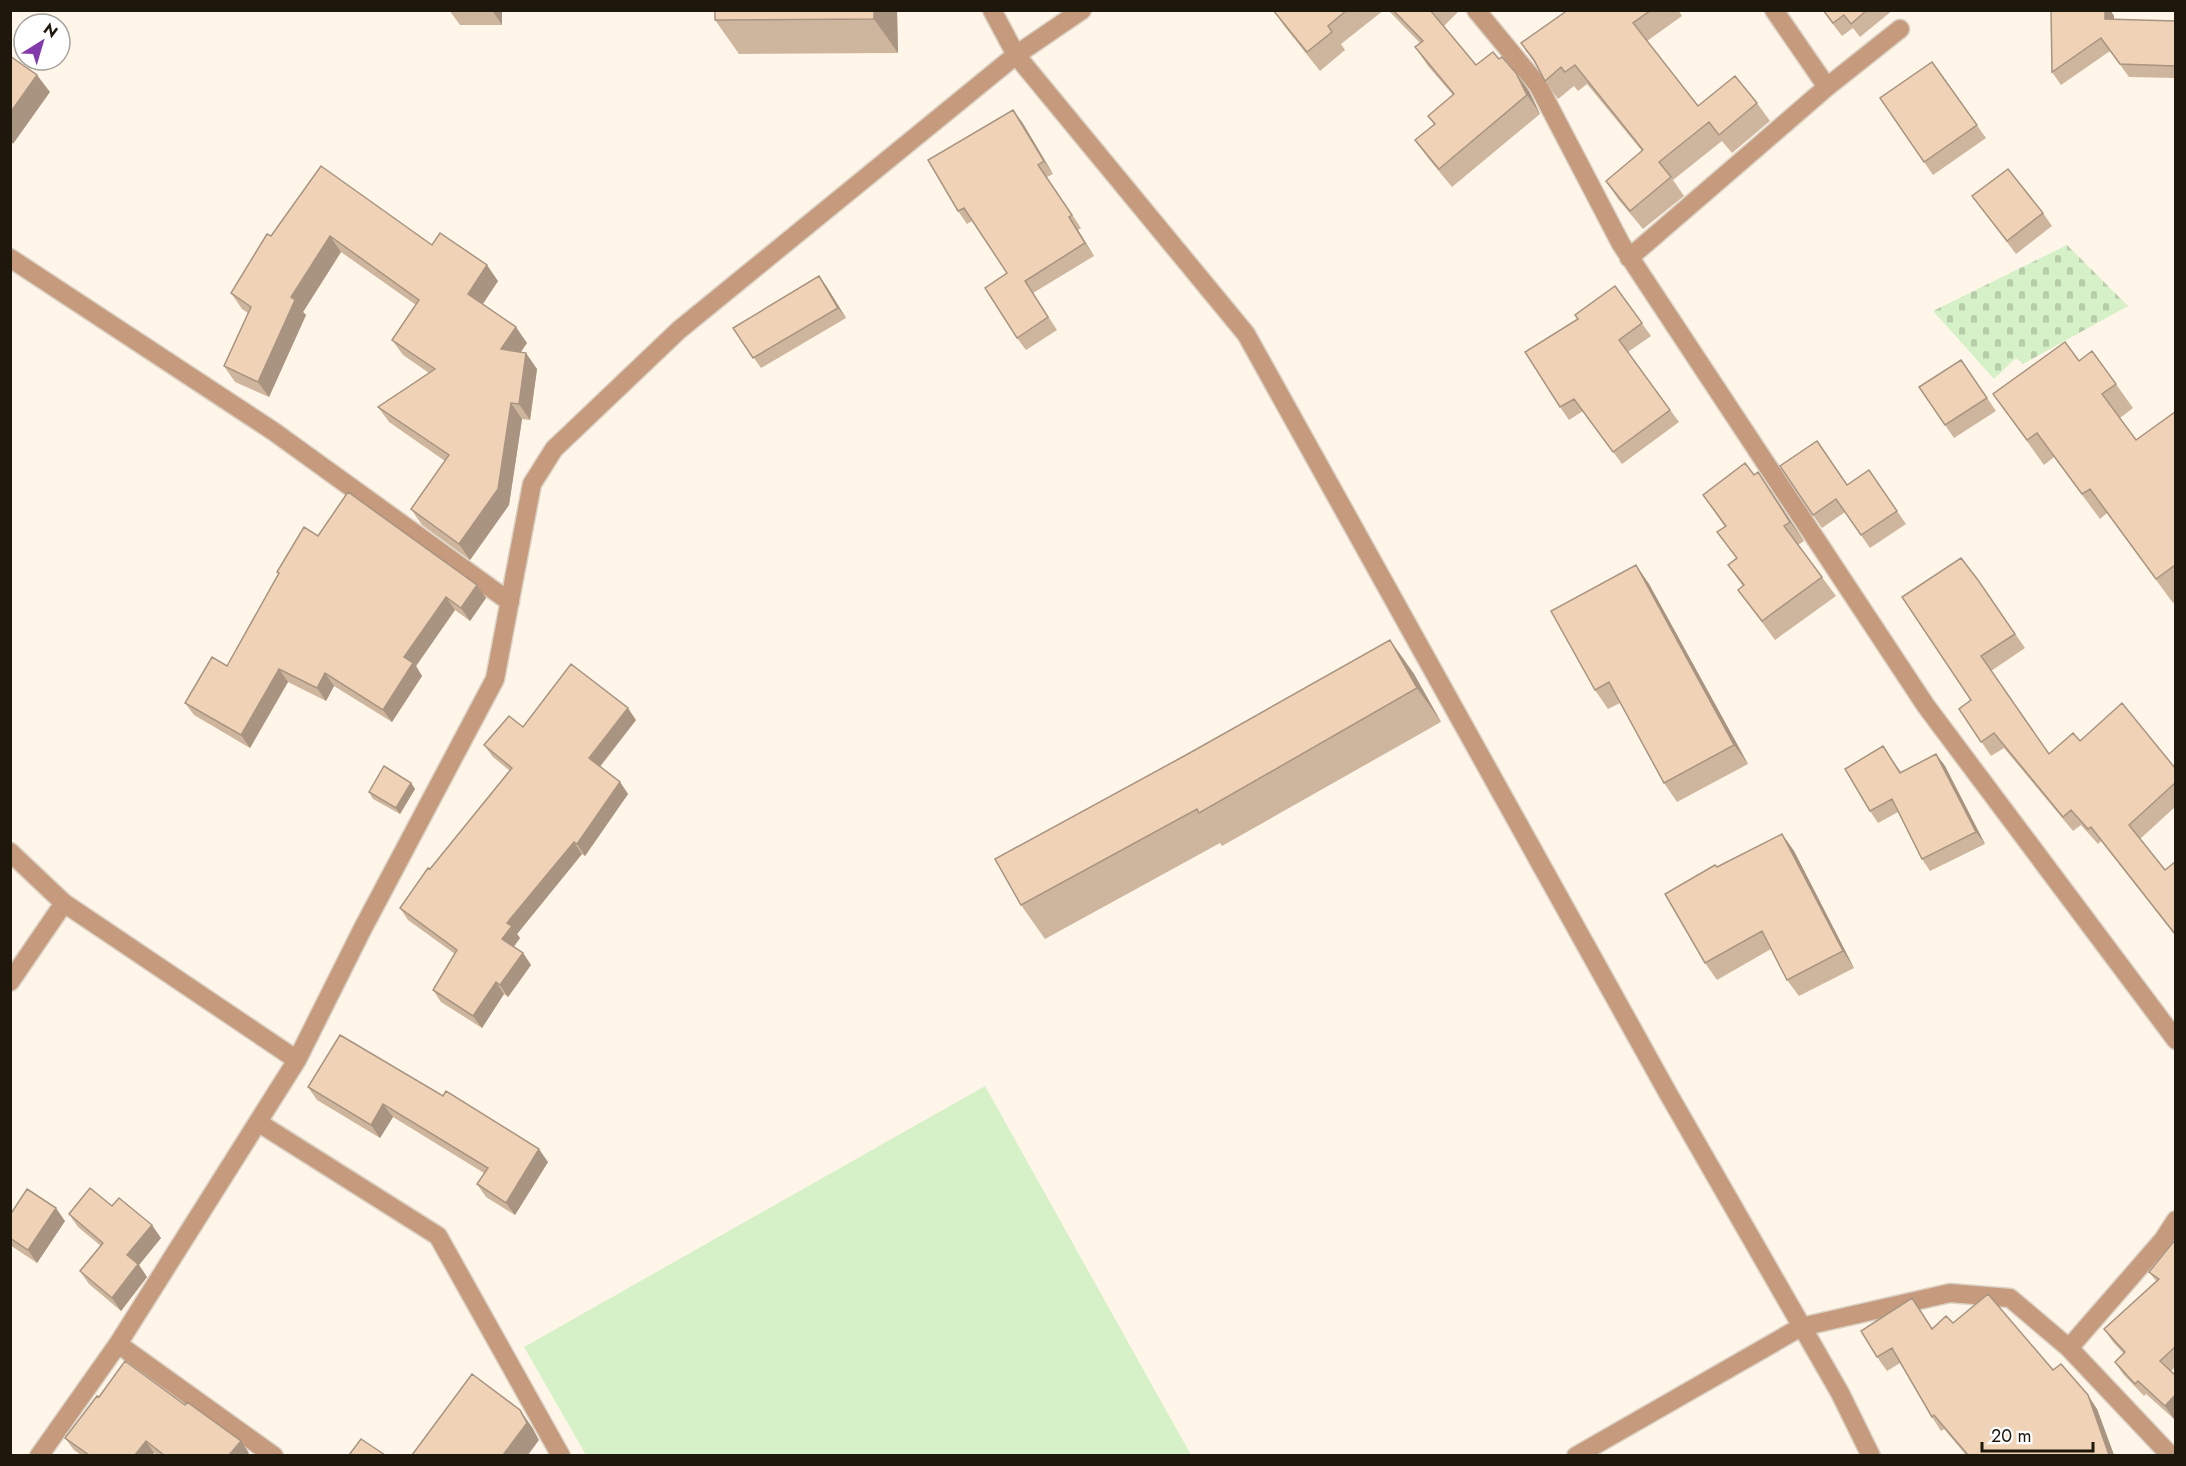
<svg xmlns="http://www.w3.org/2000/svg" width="2186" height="1466" viewBox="0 0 2186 1466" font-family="Jost,sans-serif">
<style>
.green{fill:#d6f0c8}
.cemetery{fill:url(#cemetery-stones)}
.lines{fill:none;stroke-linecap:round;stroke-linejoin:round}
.minor-casing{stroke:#dbd2c5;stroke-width:21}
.minor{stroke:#c59a7d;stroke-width:18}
.wall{fill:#ceb59d}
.shaded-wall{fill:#a89480}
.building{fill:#f0d3b7;stroke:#a89480;stroke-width:1.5}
</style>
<defs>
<pattern id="cemetery-stones" width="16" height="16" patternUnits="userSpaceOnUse" patternTransform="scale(1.5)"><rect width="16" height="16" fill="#d6f0c8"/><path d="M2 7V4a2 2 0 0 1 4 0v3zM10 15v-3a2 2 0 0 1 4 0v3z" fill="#b7cdaa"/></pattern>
</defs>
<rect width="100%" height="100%" fill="#fff6e9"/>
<path class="green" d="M 985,1086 L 1191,1455 L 586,1455 L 524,1347 Z"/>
<path class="cemetery" d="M 2067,245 L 2128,306 L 2023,364 L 2016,358 L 1994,379 L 1933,311 Z"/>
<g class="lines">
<defs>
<path id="minor" d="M 992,10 L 1016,55 L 1246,334 L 1669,1095 L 1840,1393 L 1871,1456
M 1476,10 L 1538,85 L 1621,244 L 1926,706 L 2176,1040
M 1774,10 L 1827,87 L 1900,29
M 10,258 L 273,431 L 510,602
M 1629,258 L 1827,87
M 10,852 L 64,903 L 297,1060
M 10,982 L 64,903
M 259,1123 L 438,1236 L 561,1456
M 118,1344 L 274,1456
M 2069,1348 L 2163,1240 L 2176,1220
M 39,1456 L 118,1344 L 297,1060 L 363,928 L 495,679 L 532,484 L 554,449 L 679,330 L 1016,55 L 1082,10
M 1576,1456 L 1801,1327 L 1950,1293 L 2010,1298 L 2069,1348 L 2171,1456"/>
</defs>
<use href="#minor" class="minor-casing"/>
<use href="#minor" class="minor"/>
</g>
<path class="wall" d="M 449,10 L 502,10 L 502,25 L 460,25 Z
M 715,10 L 897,10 L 898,53 L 739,54 L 715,20 Z
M 1273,10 L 1384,10 L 1341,44 L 1345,50 L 1320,71 L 1285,27 Z
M 1388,10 L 1460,10 L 1444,26 L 1476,65 L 1529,91 L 1540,114 L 1452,187 L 1428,158 L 1415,140 L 1434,124 L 1428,116 L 1453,95 L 1428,66 L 1415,47 L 1420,43 Z
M 1564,10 L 1678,10 L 1682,16 L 1647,41 L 1698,106 L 1757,103 L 1770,121 L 1732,153 L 1722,141 L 1673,180 L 1684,196 L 1643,229 L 1618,199 L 1606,181 L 1642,151 L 1587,84 L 1578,91 L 1574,86 L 1558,99 L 1545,81 L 1538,68 L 1521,43 L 1565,12 Z
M 1822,10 L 1893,10 L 1860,37 L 1853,28 L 1842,36 Z
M 2051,10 L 2110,10 L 2114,16 L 2114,20 L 2175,21 L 2175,78 L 2129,77 L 2110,51 L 2061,85 L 2052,72 Z
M 1932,62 L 1986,138 L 1933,175 L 1880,98 Z
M 1022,122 L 1053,174 L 1047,177 L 1081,228 L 1078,230 L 1094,256 L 1033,293 L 1057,330 L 1026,350 L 1017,338 L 1007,273 L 972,221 L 967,224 L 958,211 Z
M 321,166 L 432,245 L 498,281 L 482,304 L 527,343 L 520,352 L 537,369 L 530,420 L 522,419 L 509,505 L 470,560 L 422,525 L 411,509 L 445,461 L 389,422 L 378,407 L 429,373 L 403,355 L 392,340 L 416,305 L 341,252 L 303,312 L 306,315 L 269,397 L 235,382 L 224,366 L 248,313 L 242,309 L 231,293 Z
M 1972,196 L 2043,213 L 2052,226 L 2016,254 Z
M 819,276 L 846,318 L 761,368 L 733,328 Z
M 1615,286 L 1651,336 L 1628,352 L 1679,422 L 1622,464 L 1583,411 L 1569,420 L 1560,407 L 1578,319 Z
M 1961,360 L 1996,411 L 1954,438 L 1919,387 Z
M 2079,361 L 2116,384 L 2133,408 L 2120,418 L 2136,440 L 2175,412 L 2175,602 L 2173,603 L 2107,513 L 2100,519 L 2054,457 L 2044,465 L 1993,394 Z
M 1869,470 L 1906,524 L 1870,548 L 1845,512 L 1822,528 L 1813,515 L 1847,485 Z
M 1754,475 L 1771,491 L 1804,541 L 1798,545 L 1836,596 L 1775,640 L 1738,590 L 1743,586 L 1728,565 L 1736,558 L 1717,532 L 1725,527 L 1703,495 Z
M 318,536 L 477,585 L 486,598 L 470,621 L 455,610 L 416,666 L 422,676 L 392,722 L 334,686 L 326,701 L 288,682 L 250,748 L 194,715 L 185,703 L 227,666 L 279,575 L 277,572 Z
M 1636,565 L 1649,584 L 1748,764 L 1677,802 L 1664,783 L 1620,703 L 1608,709 L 1595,690 Z
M 1978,580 L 2025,648 L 1991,671 L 2049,754 L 2080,741 L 2175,768 L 2175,807 L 2140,839 L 2165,870 L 2175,862 L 2175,935 L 2101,841 L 2098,844 L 2081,825 L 2073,831 L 2004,748 L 1991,756 L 1959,709 L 1971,700 Z
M 1390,640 L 1414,674 L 1441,722 L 1222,846 L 1220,843 L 1045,939 L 1021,905 L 1186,755 Z
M 636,720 L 600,767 L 620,782 L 628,794 L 585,856 L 582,854 L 517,934 L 520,938 L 514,947 L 523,953 L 531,965 L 508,997 L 504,994 L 482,1028 L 441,1002 L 433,990 L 455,954 L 408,920 L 400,908 L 510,771 L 493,757 L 484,745 L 523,727 Z
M 1936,754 L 1945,766 L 1985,844 L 1930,871 L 1922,859 L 1898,812 L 1878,823 L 1870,811 L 1891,758 L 1901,772 Z
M 411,783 L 415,789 L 400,814 L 373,799 L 369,792 Z
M 1782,834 L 1794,851 L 1854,968 L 1799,996 L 1787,980 L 1771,949 L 1717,980 L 1705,963 L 1717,867 Z
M 340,1035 L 548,1162 L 515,1215 L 486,1197 L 477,1184 L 484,1173 L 393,1117 L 380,1138 L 317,1100 L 308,1087 Z
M 112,1206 L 161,1238 L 139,1265 L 147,1277 L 121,1311 L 89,1284 L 80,1271 L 101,1246 L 78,1227 L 69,1214 Z
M 10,1215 L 65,1221 L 37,1263 L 10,1245 Z
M 2175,1240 L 2175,1367 L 2171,1371 L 2174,1419 L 2146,1394 L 2144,1396 L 2123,1374 L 2115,1362 L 2124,1354 L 2113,1342 L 2104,1329 L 2156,1281 L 2149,1272 Z
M 1912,1298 L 1932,1328 L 1953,1323 L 2053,1370 L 2097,1409 L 2114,1455 L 1966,1455 L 1944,1429 L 1941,1431 L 1932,1417 L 1900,1363 L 1887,1371 L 1877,1357 Z
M 99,1397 L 249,1453 L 247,1455 L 157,1455 L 154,1453 L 152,1455 L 81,1455 L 74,1450 L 65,1438 Z"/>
<path class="shaded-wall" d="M 492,10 L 502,10 L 502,25 Z
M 874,10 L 897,10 L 898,53 L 874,19 Z
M 2105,10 L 2110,10 L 2114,16 L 2114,32 L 2105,19 Z
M 1516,73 L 1529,91 L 1540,114 L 1527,95 Z
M 37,75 L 50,92 L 13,144 L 10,139 L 10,113 Z
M 1013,110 L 1022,122 L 1053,174 L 1044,161 Z
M 1069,217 L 1078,230 L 1094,256 L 1085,243 Z
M 330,236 L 341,252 L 303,312 L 306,315 L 269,397 L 258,382 L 291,297 Z
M 487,265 L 498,281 L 479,310 L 468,294 Z
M 819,276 L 827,287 L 846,318 L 838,308 Z
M 516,327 L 527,343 L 512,365 L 501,349 Z
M 526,353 L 537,369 L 530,420 L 519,404 Z
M 511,403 L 522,419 L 509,505 L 470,560 L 459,544 Z
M 1758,472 L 1771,491 L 1804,541 L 1790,522 Z
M 1636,565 L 1649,584 L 1748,764 L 1734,745 Z
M 477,585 L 486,598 L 470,621 L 461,608 Z
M 446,597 L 455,610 L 416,666 L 422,676 L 392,722 L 383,710 L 404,657 Z
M 1390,640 L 1414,674 L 1441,722 L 1417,688 Z
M 279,669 L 288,682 L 250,748 L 241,735 Z
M 325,673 L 334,686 L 326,701 L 317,688 Z
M 628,708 L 636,720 L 597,770 L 589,758 Z
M 1936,754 L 1945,766 L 1985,844 L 1976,832 Z
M 620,782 L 628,794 L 585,856 L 577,844 Z
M 411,783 L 415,789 L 400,814 L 396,808 Z
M 1782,834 L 1794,851 L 1854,968 L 1843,951 Z
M 574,842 L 582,854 L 517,934 L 520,938 L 510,951 L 502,939 L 507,923 Z
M 523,953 L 531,965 L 508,997 L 500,985 Z
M 496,982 L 504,994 L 482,1028 L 473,1016 Z
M 383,1104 L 393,1117 L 380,1138 L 371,1125 Z
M 539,1149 L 548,1162 L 515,1215 L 506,1203 Z
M 56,1208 L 65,1221 L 37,1263 L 28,1250 Z
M 152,1225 L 161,1238 L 139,1265 L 147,1277 L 121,1311 L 112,1298 L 127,1255 Z
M 2088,1395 L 2097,1409 L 2114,1455 L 2109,1455 Z
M 2175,1395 L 2175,1417 L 2174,1419 L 2165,1406 Z
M 520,1410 L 532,1427 L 539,1440 L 528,1455 L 503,1455 Z
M 146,1441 L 154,1453 L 152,1455 L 135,1455 Z
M 241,1441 L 249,1453 L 247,1455 L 229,1455 Z"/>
<path class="building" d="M 715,10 L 874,10 L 874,19 L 715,20 Z
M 1273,10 L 1347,10 L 1328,26 L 1332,32 L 1307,52 Z
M 1393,10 L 1430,10 L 1476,65 L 1493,52 L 1499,59 L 1502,57 L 1516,73 L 1527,95 L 1439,169 L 1415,140 L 1435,124 L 1428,116 L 1454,94 L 1415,47 L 1423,41 Z
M 1564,10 L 1651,10 L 1633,23 L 1698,106 L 1735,76 L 1757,103 L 1719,135 L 1709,122 L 1659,162 L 1671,177 L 1630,211 L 1606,181 L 1643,150 L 1575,65 L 1565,72 L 1561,67 L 1545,81 L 1534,60 L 1521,43 L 1565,12 Z
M 1823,10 L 1867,10 L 1851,24 L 1844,15 L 1833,23 Z
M 2051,10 L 2105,10 L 2105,19 L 2175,21 L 2175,66 L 2120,64 L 2101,38 L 2052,72 Z
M 10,56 L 37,75 L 10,113 Z
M 1932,62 L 1977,125 L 1924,162 L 1880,98 Z
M 1013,110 L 1044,161 L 1038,165 L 1072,215 L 1069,217 L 1085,243 L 1025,281 L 1048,317 L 1017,338 L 985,288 L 1007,273 L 964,208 L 958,211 L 928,160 Z
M 321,166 L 432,245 L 440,233 L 487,265 L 468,294 L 516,327 L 501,349 L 526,353 L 519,404 L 511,403 L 498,489 L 459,544 L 411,509 L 449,455 L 378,407 L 435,369 L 392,340 L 419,300 L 330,236 L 291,297 L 295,300 L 258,382 L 224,366 L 251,307 L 231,293 L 267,234 L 271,236 Z
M 2008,169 L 2043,213 L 2007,241 L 1972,196 Z
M 819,276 L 838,308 L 753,358 L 733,328 Z
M 1615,286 L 1642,323 L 1619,340 L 1670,410 L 1613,452 L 1574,399 L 1560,407 L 1525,352 L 1578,319 L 1575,315 Z
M 2065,342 L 2079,361 L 2092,351 L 2116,384 L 2102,394 L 2136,440 L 2175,412 L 2175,565 L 2156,579 L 2090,489 L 2082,494 L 2037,433 L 2027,440 L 1993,394 Z
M 1961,360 L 1987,398 L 1945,425 L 1919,387 Z
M 1817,441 L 1847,485 L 1869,470 L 1897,511 L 1861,535 L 1836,499 L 1813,515 L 1780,466 Z
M 1745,463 L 1754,475 L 1758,472 L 1790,522 L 1784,526 L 1822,577 L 1762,621 L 1738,590 L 1744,585 L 1728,565 L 1737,558 L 1717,532 L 1726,526 L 1703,495 Z
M 348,492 L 477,585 L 461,608 L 446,597 L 404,657 L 413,663 L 383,710 L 325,673 L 317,688 L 279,669 L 241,735 L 185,703 L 212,657 L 227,666 L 279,573 L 277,572 L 304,527 L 318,536 Z
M 1961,558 L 1978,580 L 2015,634 L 1981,656 L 2049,754 L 2073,733 L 2080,741 L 2122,703 L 2175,768 L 2175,783 L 2129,825 L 2165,870 L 2175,862 L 2175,934 L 2091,827 L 2088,829 L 2071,810 L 2063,817 L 1994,733 L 1981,742 L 1959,709 L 1971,700 L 1902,597 Z
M 1636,565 L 1734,745 L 1664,783 L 1609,682 L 1595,690 L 1551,611 Z
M 1390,640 L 1417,688 L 1199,813 L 1197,809 L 1021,905 L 995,859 L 1186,755 Z
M 571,664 L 628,708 L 589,758 L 620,782 L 577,844 L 574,842 L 507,923 L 512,926 L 502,939 L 523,953 L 500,985 L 496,982 L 473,1016 L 433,990 L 457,950 L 400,908 L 428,868 L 430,869 L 512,768 L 484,745 L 509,716 L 523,727 Z
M 1883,746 L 1900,773 L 1936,754 L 1976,832 L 1922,859 L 1892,799 L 1870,811 L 1845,769 Z
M 384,766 L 411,783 L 396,808 L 369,792 Z
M 1782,834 L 1843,951 L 1787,980 L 1762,931 L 1705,963 L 1665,894 L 1715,865 L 1717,867 Z
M 340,1035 L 443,1096 L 446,1091 L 539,1149 L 506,1203 L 477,1184 L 488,1168 L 383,1104 L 371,1125 L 308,1087 Z
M 90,1188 L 112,1206 L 119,1198 L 152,1225 L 127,1255 L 138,1264 L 112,1298 L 80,1271 L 103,1243 L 69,1214 Z
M 27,1189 L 56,1208 L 28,1250 L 10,1238 L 10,1215 Z
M 2175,1240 L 2175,1347 L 2160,1361 L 2175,1375 L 2175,1395 L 2165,1406 L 2138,1381 L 2135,1384 L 2115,1362 L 2125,1352 L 2104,1329 L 2159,1279 L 2149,1272 Z
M 1988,1294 L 2053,1370 L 2061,1364 L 2088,1395 L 2109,1455 L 1968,1455 L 1934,1415 L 1932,1417 L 1892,1348 L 1877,1357 L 1861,1331 L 1912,1298 L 1932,1329 L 1946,1316 L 1953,1323 Z
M 125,1361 L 185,1405 L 187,1402 L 241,1441 L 229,1455 L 164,1455 L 146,1441 L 135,1455 L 89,1455 L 65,1438 L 97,1396 L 99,1397 Z
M 472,1374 L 520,1410 L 527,1423 L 503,1455 L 412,1455 Z
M 361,1439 L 385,1455 L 349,1455 Z"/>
<rect width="2186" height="1466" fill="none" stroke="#1e170b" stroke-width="24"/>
<g transform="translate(42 42) rotate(37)"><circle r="28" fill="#ffffff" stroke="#a5a29d" stroke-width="1.5"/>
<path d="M0-4.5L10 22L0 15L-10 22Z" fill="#8339ab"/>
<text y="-9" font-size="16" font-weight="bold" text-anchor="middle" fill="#1e170b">N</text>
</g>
<path d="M1982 1442v9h111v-9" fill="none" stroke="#1e170b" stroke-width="3"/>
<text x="1991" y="1442" font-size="18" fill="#1e170b" stroke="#ffffff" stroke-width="4.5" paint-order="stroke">20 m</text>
</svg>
